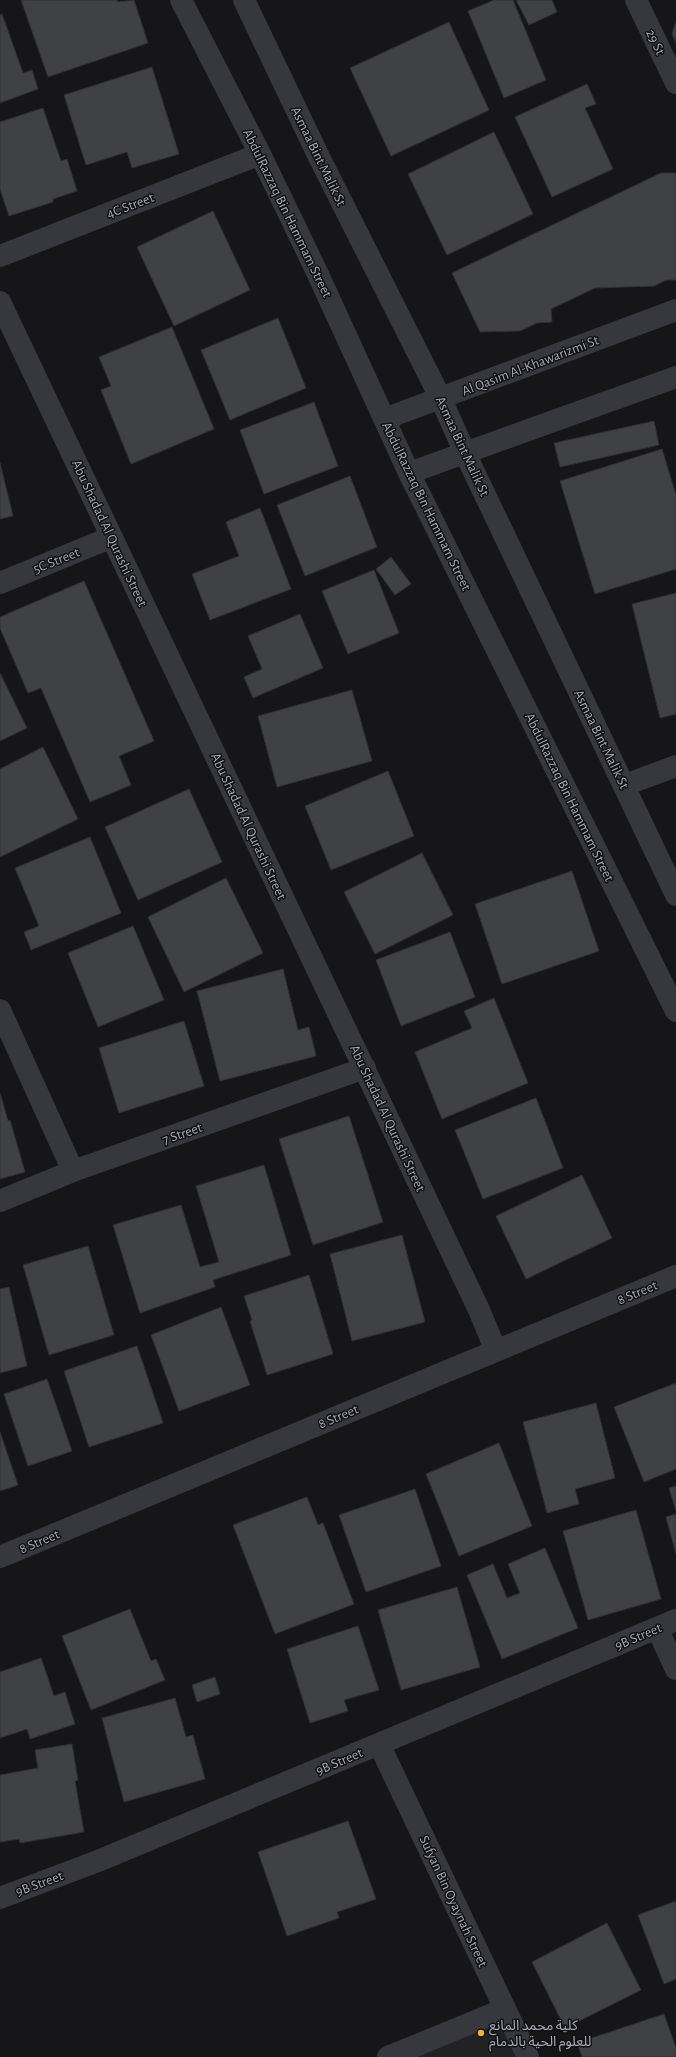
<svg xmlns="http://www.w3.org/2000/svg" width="676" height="2057" viewBox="0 0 676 2057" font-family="'Alegreya Sans','Noto Sans Arabic',sans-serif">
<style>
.built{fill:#222225}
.building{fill:#404145;stroke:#303034}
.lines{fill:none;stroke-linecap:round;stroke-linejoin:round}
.minor{stroke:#37383d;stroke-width:22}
.poi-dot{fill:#f2b134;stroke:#111113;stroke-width:1.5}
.labels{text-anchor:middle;stroke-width:3;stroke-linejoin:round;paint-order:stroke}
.street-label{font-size:14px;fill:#a8adb8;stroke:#111113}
.poi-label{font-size:14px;fill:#a8adb8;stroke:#111113;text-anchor:start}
</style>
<rect width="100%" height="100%" fill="#161618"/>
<path class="built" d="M 505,2009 L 526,2057 L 388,2057 Z"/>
<path class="building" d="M 21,0 L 117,0 L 118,2 L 134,0 L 148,43 L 48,77 Z
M 494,0 L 513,0 L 546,80 L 504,98 L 468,11 Z
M 516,0 L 552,0 L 557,12 L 529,25 Z
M 2,14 L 23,73 L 32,70 L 38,89 L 0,103 L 0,15 Z
M 676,21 L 676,43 L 672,34 Z
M 449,22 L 489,110 L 391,156 L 350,68 Z
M 152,67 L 179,154 L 132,168 L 127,152 L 86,165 L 64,95 Z
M 587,84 L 596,104 L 585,108 L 613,169 L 552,197 L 515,117 Z
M 43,108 L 61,161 L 67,159 L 77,191 L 53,199 L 53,202 L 9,216 L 0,189 L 0,122 Z
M 494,132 L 533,214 L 447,255 L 408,174 Z
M 661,173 L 676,173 L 676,280 L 666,280 L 654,286 L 595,288 L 551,309 L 552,322 L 537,323 L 520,331 L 480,332 L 452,273 Z
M 213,211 L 250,290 L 174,326 L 137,247 Z
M 278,318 L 306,388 L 230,420 L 201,350 Z
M 172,327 L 214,429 L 131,464 L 101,390 L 111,386 L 99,357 Z
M 314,402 L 338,466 L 264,494 L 240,430 Z
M 654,421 L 659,445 L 560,467 L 554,443 Z
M 662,449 L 676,495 L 676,569 L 595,594 L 560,481 Z
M 0,463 L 13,516 L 0,519 Z
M 350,476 L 377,547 L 305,576 L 277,505 Z
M 260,508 L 291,589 L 210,620 L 192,574 L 239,556 L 226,522 Z
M 391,557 L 411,584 L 395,595 L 376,569 Z
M 374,570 L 399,633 L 348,654 L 322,591 Z
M 84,581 L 154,741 L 119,756 L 131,785 L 90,802 L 41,688 L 28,693 L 0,628 L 0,617 Z
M 676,593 L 676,714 L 660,718 L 632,604 Z
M 300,614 L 323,668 L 253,698 L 244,677 L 262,669 L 248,636 Z
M 0,673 L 27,728 L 0,741 Z
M 352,690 L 372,761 L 277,787 L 258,716 Z
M 43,747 L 78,819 L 0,857 L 0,769 Z
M 388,771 L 414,836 L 331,870 L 305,806 Z
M 189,789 L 222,862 L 138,900 L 105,827 Z
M 90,837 L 121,913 L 31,950 L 24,932 L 39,926 L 15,868 Z
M 422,853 L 453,915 L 375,954 L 344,892 Z
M 572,871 L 599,951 L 502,984 L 475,904 Z
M 226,878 L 263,953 L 184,992 L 148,917 Z
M 133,926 L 164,1000 L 98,1027 L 68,953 Z
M 450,932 L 475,997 L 401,1026 L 376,960 Z
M 283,969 L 298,1030 L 309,1027 L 316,1056 L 220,1081 L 197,991 Z
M 494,998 L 528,1083 L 442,1119 L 415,1052 L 472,1028 L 464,1011 Z
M 184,1021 L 204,1086 L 119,1113 L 99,1048 Z
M 0,1093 L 8,1121 L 10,1120 L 25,1172 L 0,1179 Z
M 536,1098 L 563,1168 L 483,1199 L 455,1130 Z
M 349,1116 L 383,1222 L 313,1245 L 279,1139 Z
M 264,1165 L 291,1255 L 213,1280 L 215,1287 L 140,1313 L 113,1225 L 181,1205 L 200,1267 L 219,1262 L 196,1186 Z
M 582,1175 L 612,1238 L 526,1279 L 496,1216 Z
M 402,1235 L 425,1322 L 352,1341 L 330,1254 Z
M 88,1246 L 114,1335 L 49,1355 L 23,1265 Z
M 309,1275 L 333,1354 L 267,1375 L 250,1321 L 252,1320 L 244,1296 Z
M 9,1287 L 27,1366 L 0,1373 L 0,1289 Z
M 221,1307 L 250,1385 L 179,1411 L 151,1335 Z
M 137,1346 L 163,1423 L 89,1447 L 64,1371 Z
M 47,1379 L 72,1451 L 28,1466 L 4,1394 Z
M 676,1383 L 676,1469 L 644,1482 L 614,1407 Z
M 596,1403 L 615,1478 L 575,1489 L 579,1504 L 547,1513 L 523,1422 Z
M 0,1432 L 18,1485 L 0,1491 Z
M 499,1443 L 532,1526 L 459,1556 L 426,1474 Z
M 676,1486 L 676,1511 L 669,1488 Z
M 415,1489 L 441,1566 L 366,1592 L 339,1515 Z
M 307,1497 L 318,1525 L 323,1523 L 354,1604 L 275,1634 L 233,1525 Z
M 636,1510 L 661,1599 L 588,1620 L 563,1531 Z
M 676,1514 L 676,1554 L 666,1517 Z
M 545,1548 L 578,1628 L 502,1659 L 467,1575 L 493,1564 L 507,1598 L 520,1593 L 508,1564 Z
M 457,1587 L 480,1667 L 401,1690 L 378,1610 Z
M 130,1609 L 151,1661 L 156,1659 L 165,1680 L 91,1710 L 62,1636 Z
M 358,1626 L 379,1690 L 344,1700 L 348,1711 L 310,1723 L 287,1649 Z
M 41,1658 L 54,1696 L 65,1692 L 75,1724 L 30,1739 L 27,1729 L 0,1738 L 0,1672 Z
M 215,1677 L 220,1694 L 197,1702 L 192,1685 Z
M 175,1698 L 186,1737 L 193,1735 L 205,1779 L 124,1802 L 102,1718 Z
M 72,1744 L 78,1780 L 75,1781 L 84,1832 L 20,1843 L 19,1839 L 0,1842 L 0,1775 L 38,1768 L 35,1750 Z
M 348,1821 L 376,1899 L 337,1912 L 339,1918 L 287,1936 L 258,1852 Z
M 676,1901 L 676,1979 L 664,1984 L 638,1915 Z
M 607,1923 L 641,1990 L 565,2028 L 532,1962 Z
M 664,2014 L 676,2048 L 676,2057 L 582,2057 L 577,2043 Z"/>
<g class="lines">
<path class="minor" d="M 181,0 L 260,154 L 316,270 L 409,473 L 676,1011
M 244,0 L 319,157 L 441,399 L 465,453 L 676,895
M 636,0 L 676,83
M 0,256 L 260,154
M 0,302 L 479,1310 L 496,1351
M 384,419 L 676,310
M 409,473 L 676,377
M 0,583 L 112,537
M 625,785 L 676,766
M 0,1010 L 73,1171
M 0,1201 L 73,1171 L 365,1068
M 0,1557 L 676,1276
M 657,1628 L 676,1669
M 379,1744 L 528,2057
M 0,1898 L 98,1861 L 676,1620
M 388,2057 L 505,2009"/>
</g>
<circle class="poi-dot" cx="481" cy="2033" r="4"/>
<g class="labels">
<g class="street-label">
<text transform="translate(656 42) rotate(64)" y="5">29 St</text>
<text transform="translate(319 156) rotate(64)" y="5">Asmaa Bint Malik St</text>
<text transform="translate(130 205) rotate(-21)" y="5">4C Street</text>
<text transform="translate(288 213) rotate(64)" y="5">AbdulRazzaq Bin Hammam Street</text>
<text transform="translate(530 365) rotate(-21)" y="5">Al Qasim Al-Khawarizmi St</text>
<text transform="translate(463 446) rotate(65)" y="5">Asmaa Bint Malik St</text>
<text transform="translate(427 506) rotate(64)" y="5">AbdulRazzaq Bin Hammam Street</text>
<text transform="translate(110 533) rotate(65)" y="5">Abu Shadad Al Qurashi Street</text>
<text transform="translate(56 560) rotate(-22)" y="5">5C Street</text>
<text transform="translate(602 739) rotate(64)" y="5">Asmaa Bint Malik St</text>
<text transform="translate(570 797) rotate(64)" y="5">AbdulRazzaq Bin Hammam Street</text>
<text transform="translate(249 826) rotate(65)" y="5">Abu Shadad Al Qurashi Street</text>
<text transform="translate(388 1118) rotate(65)" y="5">Abu Shadad Al Qurashi Street</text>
<text transform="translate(182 1133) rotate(-19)" y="5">7 Street</text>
<text transform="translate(637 1292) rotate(-23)" y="5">8 Street</text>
<text transform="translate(338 1416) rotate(-23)" y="5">8 Street</text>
<text transform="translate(39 1541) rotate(-23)" y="5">8 Street</text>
<text transform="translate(638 1636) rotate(-23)" y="5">9B Street</text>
<text transform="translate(339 1761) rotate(-23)" y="5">9B Street</text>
<text transform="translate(39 1883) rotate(-20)" y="5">9B Street</text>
<text transform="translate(454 1901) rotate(65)" y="5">Sufyan Bin Oyaynah Street</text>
</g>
<g class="poi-label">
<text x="489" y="2030">كلية محمد المانع<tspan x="489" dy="16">للعلوم الحية بالدمام</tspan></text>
</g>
</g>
</svg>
